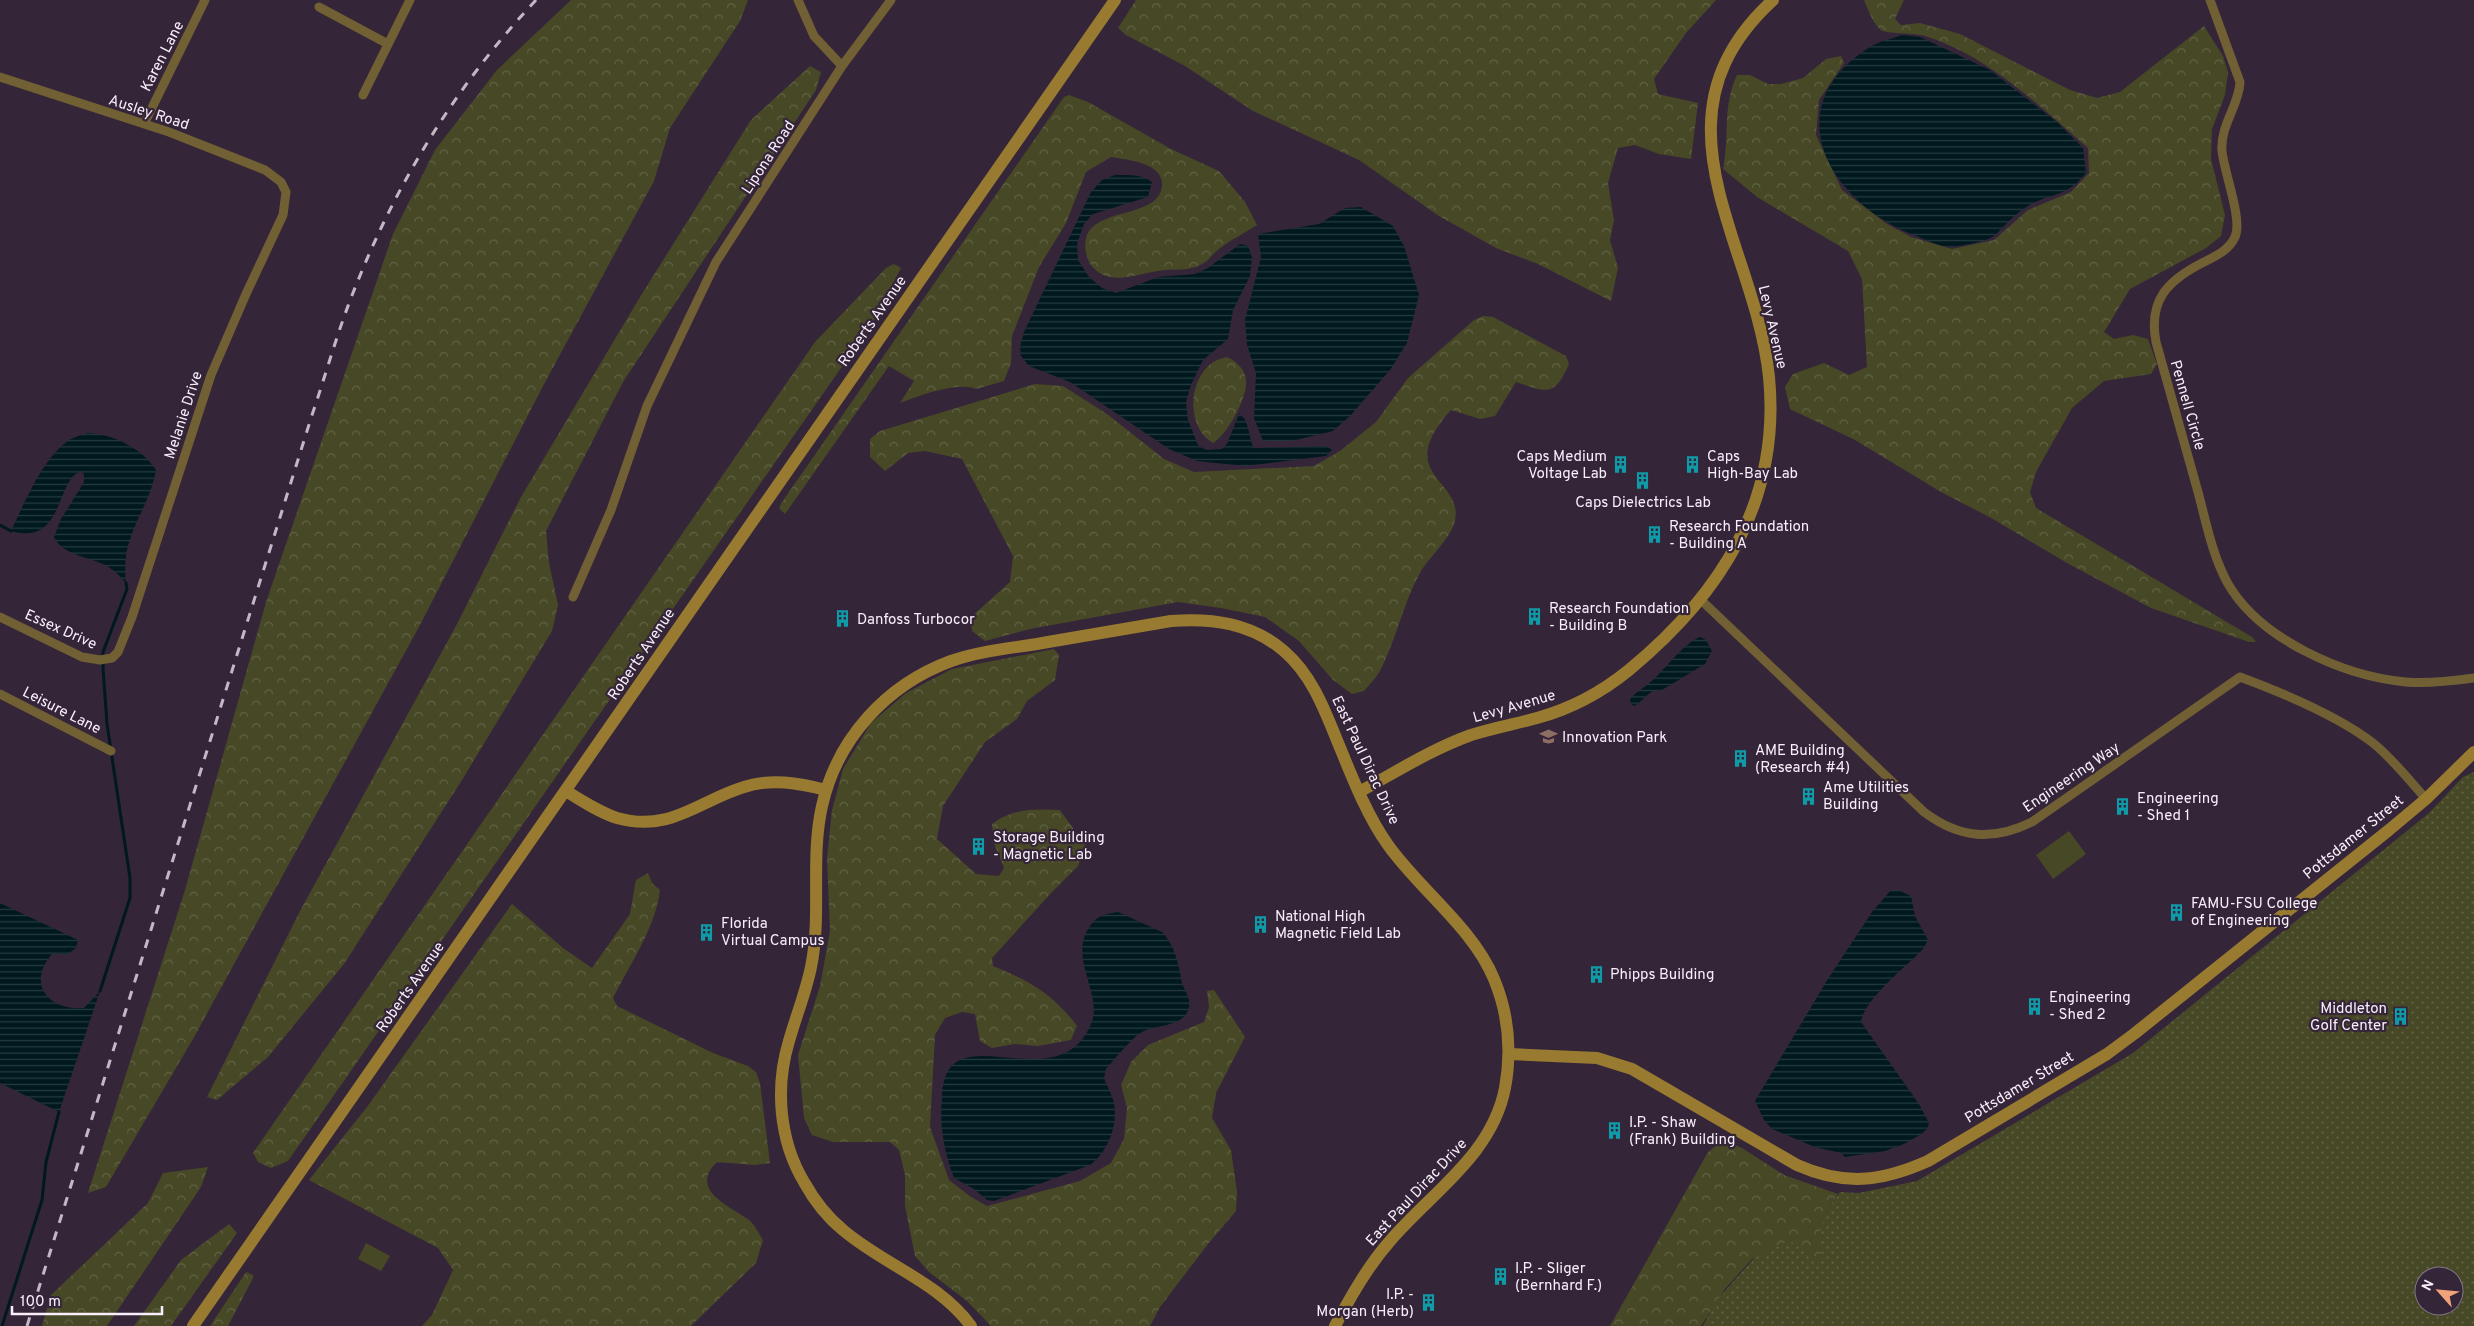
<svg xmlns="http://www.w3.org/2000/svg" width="2474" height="1326" viewBox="0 0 2474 1326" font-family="Overpass,sans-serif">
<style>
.grass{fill:url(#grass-dots);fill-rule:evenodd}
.forest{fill:url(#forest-crowns)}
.green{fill:#474825}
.water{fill:url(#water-rules)}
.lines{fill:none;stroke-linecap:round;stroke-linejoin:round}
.stream{stroke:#00191e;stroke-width:3}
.street{stroke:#716033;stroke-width:9}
.secondary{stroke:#987b30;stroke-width:12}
.rail{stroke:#c4b8c6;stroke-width:3;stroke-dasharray:9 9;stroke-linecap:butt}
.labels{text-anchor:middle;stroke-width:4.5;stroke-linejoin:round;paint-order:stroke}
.street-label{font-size:15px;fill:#f9effb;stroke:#352539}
.poi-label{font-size:15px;fill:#f9effb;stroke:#352539;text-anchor:start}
</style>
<defs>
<pattern id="grass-dots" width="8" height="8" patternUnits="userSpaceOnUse" patternTransform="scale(1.25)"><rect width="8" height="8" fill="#474825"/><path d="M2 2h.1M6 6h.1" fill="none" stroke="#626346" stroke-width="1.8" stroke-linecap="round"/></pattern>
<pattern id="forest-crowns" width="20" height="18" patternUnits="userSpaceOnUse" patternTransform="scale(1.25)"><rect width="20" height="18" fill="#474825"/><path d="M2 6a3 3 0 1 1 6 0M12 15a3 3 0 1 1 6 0" fill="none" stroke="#626346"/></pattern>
<pattern id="water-rules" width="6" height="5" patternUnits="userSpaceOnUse" patternTransform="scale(1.25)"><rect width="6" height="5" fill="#00191e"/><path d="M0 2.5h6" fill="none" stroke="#263b40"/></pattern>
</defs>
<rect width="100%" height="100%" fill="#352539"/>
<path class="grass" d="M 2474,772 L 2474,1326 L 1703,1326 L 1716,1301 L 1771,1239 L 1807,1237 L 1840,1192 L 1859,1193 L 1917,1181 L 2133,1053 L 2429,813 L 2463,777 ZM 2424,1276 L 2454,1276 L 2454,1306 L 2424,1306 Z"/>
<path class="forest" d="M 571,0 L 748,0 L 740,21 L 670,128 L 654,181 L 543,386 L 420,625 L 193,1039 L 106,1187 L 88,1193 L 185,890 L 266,602 L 393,234 L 435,150 L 497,70 Z
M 1136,0 L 1716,0 L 1686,33 L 1654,79 L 1658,94 L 1698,103 L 1691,159 L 1659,154 L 1635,145 L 1618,148 L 1608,183 L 1614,220 L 1610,240 L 1618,268 L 1611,301 L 1538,264 L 1496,248 L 1439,216 L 1359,160 L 1253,111 L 1185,66 L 1126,35 L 1118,28 Z
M 1864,0 L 1904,0 L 1895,19 L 1901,25 L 1920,23 L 1960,34 L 2070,90 L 2097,98 L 2120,92 L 2204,26 L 2223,56 L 2228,72 L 2225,95 L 2212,129 L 2211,159 L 2225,215 L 2221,236 L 2206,248 L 2130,289 L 2104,332 L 2114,339 L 2133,335 L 2148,339 L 2157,364 L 2151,374 L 2104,381 L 2072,408 L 2036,472 L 2030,492 L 2036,508 L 2252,637 L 2256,642 L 2249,642 L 2151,608 L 2067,563 L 1993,519 L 1941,492 L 1855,440 L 1790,409 L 1785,387 L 1793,374 L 1824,363 L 1849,375 L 1867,367 L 1862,279 L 1848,251 L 1757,197 L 1723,169 C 1730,135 1722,107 1737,75 L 1750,75 L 1768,84 L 1781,84 L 1803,78 L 1826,59 L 1841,56 L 1844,63 L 1819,100 L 1816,135 L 1842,190 L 1887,224 L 1911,237 L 1952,249 L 1994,240 L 2028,210 L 2071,192 L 2089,173 L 2088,148 C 2039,106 1989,56 1925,36 C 1915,33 1886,34 1881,30 C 1873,24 1868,9 1864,0 Z
M 810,66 L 821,72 L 816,90 L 623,382 L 546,531 L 549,563 L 558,605 L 552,631 L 462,780 L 344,964 L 268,1057 L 217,1100 L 207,1097 L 299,913 L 457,624 L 521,497 L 640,297 L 751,120 Z
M 1069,95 L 1088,102 L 1171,149 L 1219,171 L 1245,202 L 1257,225 C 1245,233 1230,240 1219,249 C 1213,253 1209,261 1202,264 C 1190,271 1178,269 1165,270 C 1140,272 1109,289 1091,265 C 1086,258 1084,247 1086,239 C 1092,207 1159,219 1162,186 C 1164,162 1126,160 1111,157 L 1086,172 L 1066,223 L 1039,267 L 1012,336 L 1011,363 L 1004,381 L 976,389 C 958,381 918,396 900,403 L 914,381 L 889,366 L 785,514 L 779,508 L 782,502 L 1064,97 Z
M 894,264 L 901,268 L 873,322 L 288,1161 L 271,1168 L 258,1162 L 253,1153 L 815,342 L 886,268 Z
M 1483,316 L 1493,317 L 1566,356 L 1569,364 C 1554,398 1547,392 1516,382 L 1495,416 L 1480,419 L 1451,410 C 1390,478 1468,479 1454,524 C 1449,539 1430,557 1421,571 C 1404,601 1397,636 1382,667 C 1378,676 1370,684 1364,691 L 1352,694 L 1333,680 L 1299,641 L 1265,617 L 1221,608 L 1178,602 L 1030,629 L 985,641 L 972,631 L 970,618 L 1010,582 L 1013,556 L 962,459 L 925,451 L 908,453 L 885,471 L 870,457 L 870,439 L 880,431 L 1035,384 L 1063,386 L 1107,414 L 1164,459 L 1194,472 L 1314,466 L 1340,451 L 1376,422 L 1408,378 L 1474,320 Z
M 1227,357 C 1238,362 1247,371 1246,385 C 1245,401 1227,435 1213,443 C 1185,427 1188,377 1215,361 C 1218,359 1224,358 1227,357 Z
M 1054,649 L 1059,655 L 1055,680 L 1027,701 L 1017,719 L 985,742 L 943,806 L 937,839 L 976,874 L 999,876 L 1004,868 L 994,843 L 992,824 C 1014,808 1034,809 1060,810 L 1085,845 L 1078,866 L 1052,892 L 992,958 L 993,966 C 1030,981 1053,994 1077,1026 L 1071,1040 L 1038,1046 L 1015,1044 L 992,1048 L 980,1041 L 975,1014 L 962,1012 L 945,1018 L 935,1035 L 930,1127 L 949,1180 L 971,1197 L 987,1206 L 1080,1181 L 1111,1163 L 1124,1139 L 1127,1108 L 1121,1085 L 1131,1062 L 1148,1045 L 1204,1022 L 1209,1007 L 1207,991 L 1214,990 L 1245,1037 L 1216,1093 L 1212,1118 L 1231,1150 L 1237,1192 L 1236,1211 L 1208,1244 L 1160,1307 L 1150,1326 L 991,1326 L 967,1301 L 929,1272 L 915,1256 L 905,1206 L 905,1175 L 899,1150 L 890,1142 L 833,1142 L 812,1135 L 804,1118 L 798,1055 L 820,986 L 830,931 L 827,858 L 832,810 L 843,769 L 871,723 L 906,693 L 952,669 Z
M 648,873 L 652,883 L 660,890 C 656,927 629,966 613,998 L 617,1006 L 713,1053 L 748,1066 L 756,1072 L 760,1083 L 770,1163 L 755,1165 L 717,1162 C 688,1190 730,1206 749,1220 C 755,1225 759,1234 763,1240 L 756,1263 L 691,1326 L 422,1326 L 432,1315 L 453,1270 L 438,1248 L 309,1180 L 367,1107 L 512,904 L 563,948 L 592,968 L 630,914 L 636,880 Z
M 1723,1140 L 1742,1148 L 1784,1175 L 1838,1194 L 1827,1210 L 1820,1232 L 1821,1259 L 1814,1261 L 1790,1240 L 1752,1259 L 1725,1289 L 1701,1326 L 1610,1326 L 1708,1152 Z
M 208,1167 L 201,1187 L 107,1326 L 42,1326 L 51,1295 L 148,1203 L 163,1173 Z
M 229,1224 L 237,1233 L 171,1326 L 134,1326 L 181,1260 Z
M 246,1272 L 253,1275 L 253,1278 L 228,1326 L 210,1326 Z"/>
<path class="green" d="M 2069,831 L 2086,854 L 2053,879 L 2036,855 Z
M 366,1243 L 390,1256 L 381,1271 L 358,1259 Z"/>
<path class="water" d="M 1902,35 L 1920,37 L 1990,70 L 2058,123 L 2083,148 L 2086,173 C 2066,198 2052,192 2028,206 C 2014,214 2005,226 1994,236 C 1986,242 1964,245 1953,247 C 1942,248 1924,239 1914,235 C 1829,202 1774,107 1870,47 C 1879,41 1892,39 1902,35 Z
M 1115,175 C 1129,175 1141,174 1152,182 L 1148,197 L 1093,214 L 1084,224 L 1077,244 L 1078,260 L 1089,277 L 1102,288 L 1116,293 L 1158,277 L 1195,274 L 1208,268 L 1240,244 L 1248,246 L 1252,257 L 1250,276 L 1233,310 L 1228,339 L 1203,360 L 1191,385 L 1186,402 L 1188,420 L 1198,445 L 1206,450 L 1222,449 L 1227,444 L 1239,414 C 1250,419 1248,438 1254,448 L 1326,446 L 1332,450 L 1326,456 L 1245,466 L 1197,461 L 1169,449 L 1070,382 L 1029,366 L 1021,356 L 1020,347 L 1024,332 L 1091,192 L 1102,180 Z
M 1361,207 L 1393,226 L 1404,246 L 1419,295 L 1407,343 L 1390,370 L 1350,416 L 1333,431 L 1292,441 L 1263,441 L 1254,418 L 1256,373 L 1247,345 L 1245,320 L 1261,257 L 1258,234 L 1319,224 L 1345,208 Z
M 87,433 C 113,434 142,448 156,470 C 148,514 120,533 126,583 C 120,576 114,570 105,565 C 89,557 62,555 54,537 L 61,519 L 84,482 L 84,475 L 82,471 C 55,478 65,547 11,531 C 25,502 42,459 69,440 C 74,437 81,435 87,433 Z
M 1700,637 L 1706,640 L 1712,651 L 1705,664 L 1662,690 C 1648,689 1645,700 1634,706 L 1631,704 L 1630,700 C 1634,693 1641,690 1647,685 C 1664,672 1681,645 1700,637 Z
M 1891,890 L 1898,890 L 1911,896 L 1915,916 L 1928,940 L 1923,949 C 1906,967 1865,998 1861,1022 L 1919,1104 L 1929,1123 L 1927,1129 L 1920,1135 L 1904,1144 L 1885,1151 L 1845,1157 L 1841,1153 L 1815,1147 L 1772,1129 L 1764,1120 L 1755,1101 L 1826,982 L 1872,912 Z
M 0,903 L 78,940 L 76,948 L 68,954 L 52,954 C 26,984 49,1011 84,1008 L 100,991 L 59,1112 L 0,1083 Z
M 1118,912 L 1162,932 C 1174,944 1178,962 1181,978 C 1182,988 1191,996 1189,1007 C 1186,1026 1157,1025 1144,1031 C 1134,1035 1114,1060 1106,1069 L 1104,1078 C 1107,1086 1112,1095 1114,1103 C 1118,1126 1108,1152 1090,1165 L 994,1201 L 987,1200 L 974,1189 L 954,1178 C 945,1155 939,1125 942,1100 C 942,1091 943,1079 948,1071 C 972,1030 1062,1094 1091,1024 C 1104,994 1067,959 1090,926 C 1098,915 1105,914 1118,912 Z"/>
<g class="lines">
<path class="stream" d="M 0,525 L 11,531
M 100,991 L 130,898 L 130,878 L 107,724 L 103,668 L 103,652 L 127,589 L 126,583
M 2,1326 L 42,1200 L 46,1162 L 59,1112"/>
<path class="street" d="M 798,0 L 814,36 L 842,66
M 2210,0 L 2240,82 C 2239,106 2220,125 2222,151 C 2224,172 2243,220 2235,237 C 2229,250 2216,256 2204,262 C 2168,280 2148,300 2156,342 C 2170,392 2184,442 2198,492 C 2206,522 2212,554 2227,582 C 2259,639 2343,676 2406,682 C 2428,684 2452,681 2474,678
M 319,7 L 388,44
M 0,77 L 169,132 L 265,170 L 281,182 L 286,192 L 283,215 L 246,294 L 211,375 L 132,617 L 118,652 L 112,658 L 100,660 L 82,657 L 0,617
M 363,95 L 410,0
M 144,124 L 205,0
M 573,597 L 611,510 L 647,406 L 716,262 L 842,66 L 891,0
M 1701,600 L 1924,812 C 1960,839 1993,841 2032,822 L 2240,677 C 2283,693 2337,715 2373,743 C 2393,759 2409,780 2426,799
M 0,694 L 111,751"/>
<path class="secondary" d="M 566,791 C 582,801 599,812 617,818 C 670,833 698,801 744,787 C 771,778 799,783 826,790
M 1359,792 C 1396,772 1432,749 1471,735 C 1493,728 1515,724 1537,718 C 1570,709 1602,692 1629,670 C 1721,594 1781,501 1769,377 C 1755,242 1643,119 1773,0
M 1509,1054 L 1597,1058 L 1632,1069 L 1797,1165 C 1844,1186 1881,1182 1928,1161 L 2107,1054 L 2134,1034 L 2389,830 L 2426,799 L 2474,752
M 193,1326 L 1115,0
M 971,1326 C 939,1282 884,1265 843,1230 C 827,1217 814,1200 804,1182 C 779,1140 775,1087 789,1041 C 796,1016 806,992 811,967 C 822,914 810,859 822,806 C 837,739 886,685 951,661 C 982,650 1016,648 1048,642 C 1089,635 1130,628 1171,621 C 1213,618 1251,623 1284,651 C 1314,677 1326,714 1341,750 C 1354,782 1368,817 1388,845 C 1420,890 1473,928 1494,979 C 1509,1015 1512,1050 1505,1088 C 1492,1155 1432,1192 1390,1241 C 1368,1266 1351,1296 1335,1326"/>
<path class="rail" d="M 27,1326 L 312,415 C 327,371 339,326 357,283 C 399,178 459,82 536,0"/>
</g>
<defs>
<symbol id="building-bare" viewBox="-9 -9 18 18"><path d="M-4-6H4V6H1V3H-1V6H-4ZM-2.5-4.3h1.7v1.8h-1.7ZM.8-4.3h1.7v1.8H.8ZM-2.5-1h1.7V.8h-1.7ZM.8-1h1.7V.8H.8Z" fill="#0f9aa8" stroke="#352539" stroke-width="2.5" paint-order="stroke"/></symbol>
<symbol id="university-bare" viewBox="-9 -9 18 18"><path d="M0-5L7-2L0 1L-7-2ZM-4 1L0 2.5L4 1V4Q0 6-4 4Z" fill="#8d6e63" stroke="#352539" stroke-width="2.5" paint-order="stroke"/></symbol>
</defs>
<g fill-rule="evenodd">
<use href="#building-bare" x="1608" y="452" width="25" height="25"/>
<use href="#building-bare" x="1680" y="452" width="25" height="25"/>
<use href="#building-bare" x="1630" y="468" width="25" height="25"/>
<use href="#building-bare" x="1642" y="522" width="25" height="25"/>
<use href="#building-bare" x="1522" y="604" width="25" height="25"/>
<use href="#building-bare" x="830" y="606" width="25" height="25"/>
<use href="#university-bare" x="1536" y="724" width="25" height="25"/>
<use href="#building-bare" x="1728" y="746" width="25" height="25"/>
<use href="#building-bare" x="1796" y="784" width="25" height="25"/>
<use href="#building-bare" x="2110" y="794" width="25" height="25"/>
<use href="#building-bare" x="966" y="834" width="25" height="25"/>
<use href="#building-bare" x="2164" y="900" width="25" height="25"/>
<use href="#building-bare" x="1248" y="912" width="25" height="25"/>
<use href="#building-bare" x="694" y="920" width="25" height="25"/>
<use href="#building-bare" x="1584" y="962" width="25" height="25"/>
<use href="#building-bare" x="2022" y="994" width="25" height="25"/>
<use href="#building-bare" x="2388" y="1004" width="25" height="25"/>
<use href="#building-bare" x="1602" y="1118" width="25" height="25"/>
<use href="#building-bare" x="1488" y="1264" width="25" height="25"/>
<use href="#building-bare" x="1416" y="1290" width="25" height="25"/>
</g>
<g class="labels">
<g class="street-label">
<text transform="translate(162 56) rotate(-63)" y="5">Karen Lane</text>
<text transform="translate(149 112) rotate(18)" y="5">Ausley Road</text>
<text transform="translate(768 157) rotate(-57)" y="5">Lipona Road</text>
<text transform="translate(872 321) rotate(-55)" y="5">Roberts Avenue</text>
<text transform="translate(1773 327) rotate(77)" y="5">Levy Avenue</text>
<text transform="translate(2188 405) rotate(74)" y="5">Pennell Circle</text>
<text transform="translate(183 415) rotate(-72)" y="5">Melanie Drive</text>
<text transform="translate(61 629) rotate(24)" y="5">Essex Drive</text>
<text transform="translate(641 654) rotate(-56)" y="5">Roberts Avenue</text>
<text transform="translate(1514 706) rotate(-16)" y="5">Levy Avenue</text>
<text transform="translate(62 710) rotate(27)" y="5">Leisure Lane</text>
<text transform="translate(1366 760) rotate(65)" y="5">East Paul Dirac Drive</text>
<text transform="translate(2071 777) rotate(-34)" y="5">Engineering Way</text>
<text transform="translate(2353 837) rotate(-39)" y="5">Pottsdamer Street</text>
<text transform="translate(410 987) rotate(-55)" y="5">Roberts Avenue</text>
<text transform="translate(2019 1087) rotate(-31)" y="5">Pottsdamer Street</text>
<text transform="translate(1416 1192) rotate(-47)" y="5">East Paul Dirac Drive</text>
</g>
<g class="poi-label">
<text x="1607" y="461" text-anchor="end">Caps Medium<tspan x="1607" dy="17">Voltage Lab</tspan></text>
<text x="1707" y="461">Caps<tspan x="1707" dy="17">High-Bay Lab</tspan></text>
<text x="1643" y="507" text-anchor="middle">Caps Dielectrics Lab</text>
<text x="1669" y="531">Research Foundation<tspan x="1669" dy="17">- Building A</tspan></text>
<text x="1549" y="613">Research Foundation<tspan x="1549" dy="17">- Building B</tspan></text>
<text x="857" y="624">Danfoss Turbocor</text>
<text x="1562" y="742">Innovation Park</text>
<text x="1755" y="755">AME Building<tspan x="1755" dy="17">(Research #4)</tspan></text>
<text x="1823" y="792">Ame Utilities<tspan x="1823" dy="17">Building</tspan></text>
<text x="2137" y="803">Engineering<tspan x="2137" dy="17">- Shed 1</tspan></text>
<text x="993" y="842">Storage Building<tspan x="993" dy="17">- Magnetic Lab</tspan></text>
<text x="2191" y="908">FAMU-FSU College<tspan x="2191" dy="17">of Engineering</tspan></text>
<text x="1275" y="921">National High<tspan x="1275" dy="17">Magnetic Field Lab</tspan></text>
<text x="721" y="928">Florida<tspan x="721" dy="17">Virtual Campus</tspan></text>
<text x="1610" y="979">Phipps Building</text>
<text x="2049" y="1002">Engineering<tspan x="2049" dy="17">- Shed 2</tspan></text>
<text x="2387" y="1013" text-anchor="end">Middleton<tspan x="2387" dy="17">Golf Center</tspan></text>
<text x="1629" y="1127">I.P. - Shaw<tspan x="1629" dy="17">(Frank) Building</tspan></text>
<text x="1515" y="1273">I.P. - Sliger<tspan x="1515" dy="17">(Bernhard F.)</tspan></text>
<text x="1414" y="1299" text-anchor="end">I.P. -<tspan x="1414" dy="17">Morgan (Herb)</tspan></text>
</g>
</g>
<g transform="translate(2439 1291) rotate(297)"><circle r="24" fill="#352539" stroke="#837687"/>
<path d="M0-4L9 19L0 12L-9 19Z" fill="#f0a27a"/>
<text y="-8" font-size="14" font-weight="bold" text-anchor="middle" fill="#f9effb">N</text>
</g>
<path d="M12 1306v8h150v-8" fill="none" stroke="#f9effb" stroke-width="2.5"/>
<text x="20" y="1306" font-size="15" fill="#f9effb" stroke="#352539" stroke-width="4" paint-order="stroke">100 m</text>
</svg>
